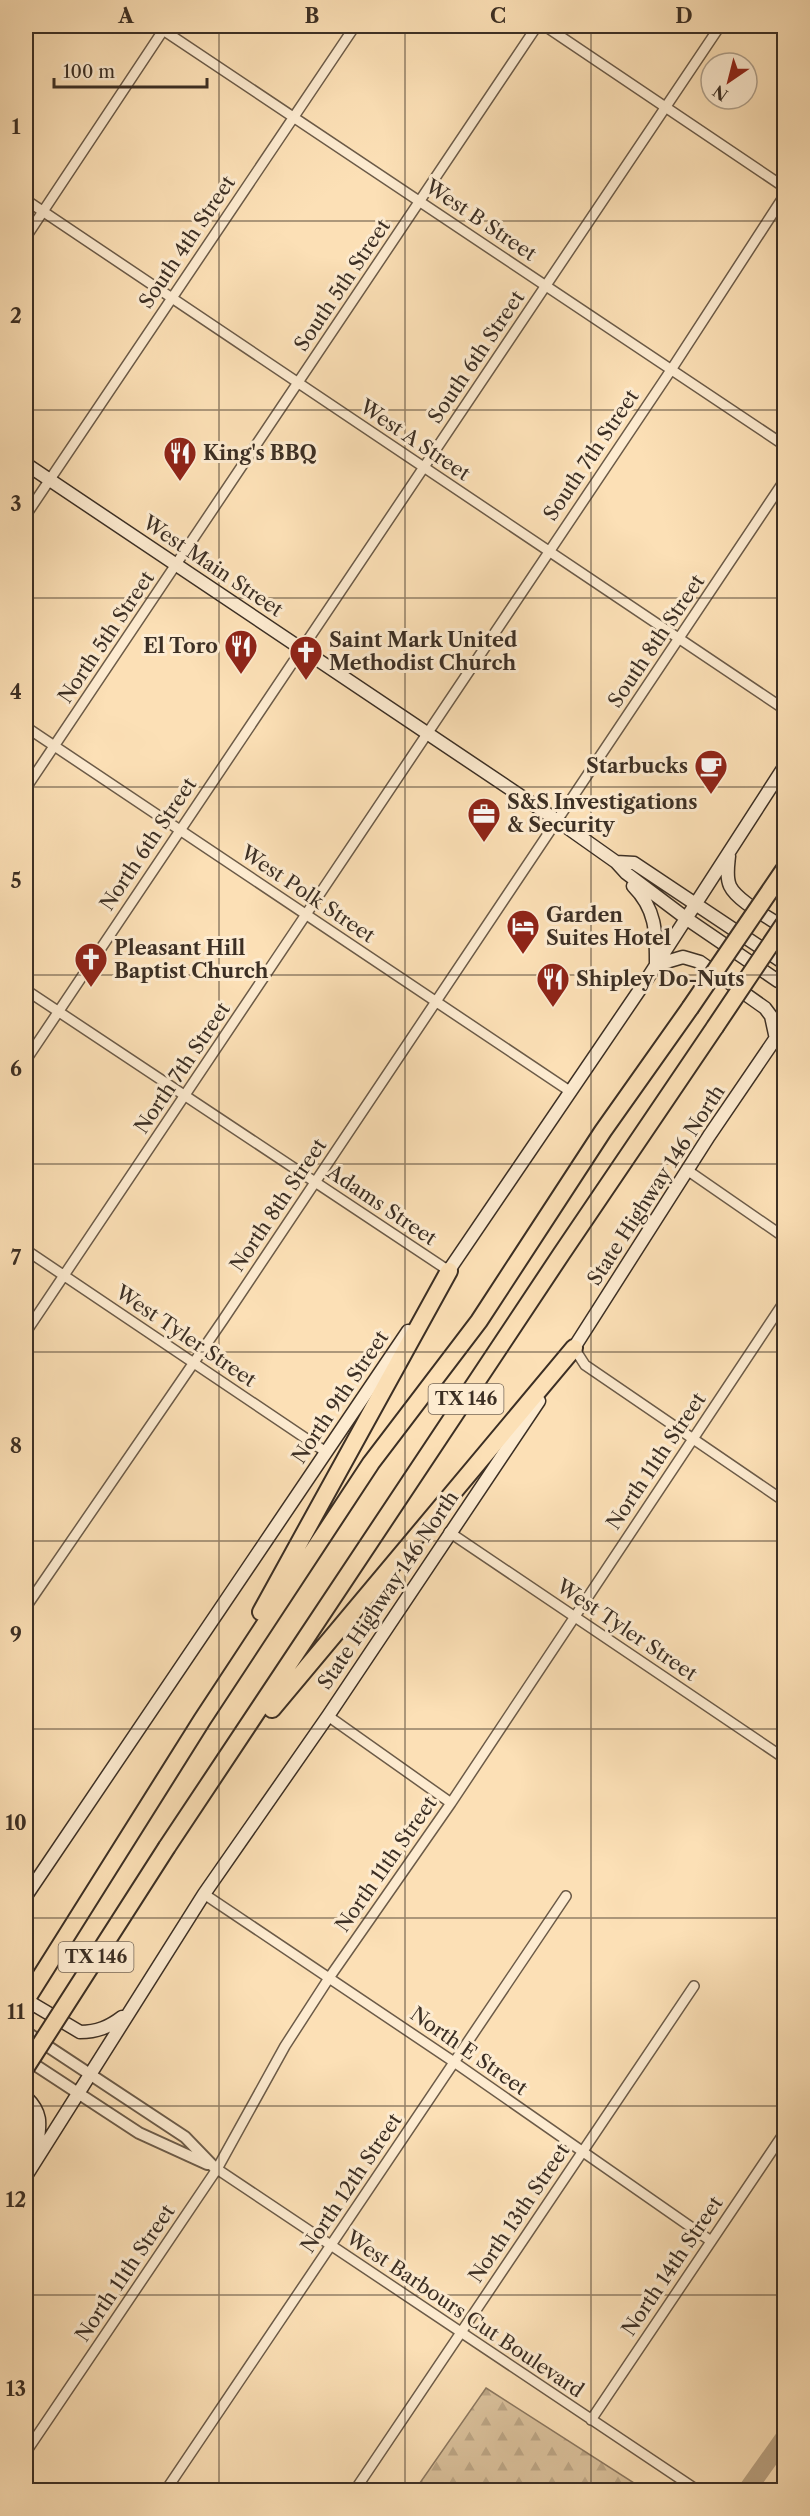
<svg xmlns="http://www.w3.org/2000/svg" width="810" height="2516" viewBox="0 0 810 2516" font-family="'Libre Caslon Text',serif">
<style>
.forest{fill:url(#forest-firs);stroke:#8c7860;stroke-width:1.5}
.lines{fill:none;stroke-linecap:round;stroke-linejoin:round}
.river{stroke:#bba484;stroke-width:18}
.minor-casing{stroke:#6c5b48;stroke-width:12}
.tertiary-casing{stroke:#6c5b48;stroke-width:14}
.secondary-casing{stroke:#3c2f24;stroke-width:15}
.motorway-casing{stroke:#3c2f24;stroke-width:20}
.minor{stroke:#fdebd0;stroke-width:9}
.tertiary{stroke:#fdebd0;stroke-width:10}
.secondary{stroke:#fdebd0;stroke-width:12}
.motorway{stroke:#fce0b6;stroke-width:16}
.motorway-bridge-casing{stroke:#3c2f24;stroke-width:20;stroke-linecap:butt}
.motorway-bridge{stroke:#fce0b6;stroke-width:16}
.grid{fill:none;stroke:#3c2f24;stroke-width:1.5;stroke-opacity:0.55}
.labels{text-anchor:middle;stroke-width:6;stroke-linejoin:round;paint-order:stroke}
.shield{fill:#fdebd0;stroke:#766758;stroke-width:1.5}
.shield-label{font-size:18px;font-weight:bold;fill:#3c2f24}
.street-label{font-size:20px;fill:#3c2f24;stroke:#fdebd0}
.poi-label{font-size:20px;font-weight:bold;fill:#3c2f24;stroke:#fdebd0;text-anchor:start}
.neatline{fill:none;stroke:#3c2f24;stroke-width:2}
.grid-label{font-size:20px;text-anchor:middle;font-weight:bold;fill:#3c2f24}
</style>
<defs>
<pattern id="forest-firs" width="22" height="20" patternUnits="userSpaceOnUse" patternTransform="scale(1.5)"><rect width="22" height="20" fill="#dbc29d"/><path d="M5 1l3.5 6h-7zM16 11l3.5 6h-7z" fill="#bda787"/></pattern>
</defs>
<rect width="100%" height="100%" fill="#fce0b6"/>
<filter id="stains"><feTurbulence type="fractalNoise" baseFrequency=".00333" numOctaves="4"/><feColorMatrix values="0 0 0 0 .2 0 0 0 0 .09 0 0 0 0 .02 0 0 0 .5 -.17"/></filter>
<radialGradient id="worn" r=".72"><stop offset=".6" stop-color="#630" stop-opacity="0"/><stop offset="1" stop-color="#630" stop-opacity=".3"/></radialGradient>
<path class="forest" d="M 486,2388 L 645,2490 L 415,2490 Z"/>
<g class="lines">
<path class="river" d="M 747,2490 L 784,2438"/>
<defs>
<path id="minor" d="M 157,26 L 784,445
M 545,26 L 784,187
M 26,200 L 784,709
M 26,237 L 166,26
M 26,515 L 355,26
M 26,727 L 571,1092
M 26,788 L 537,26
M 26,990 L 449,1271
M 26,1060 C 258,716 486,369 720,26
M 687,1170 L 784,1237
M 26,1250 L 326,1452
M 26,1332 L 671,370 L 784,196
M 574,1348 L 585,1365 L 784,1501
M 449,1532 L 784,1758
M 26,1607 L 223,1320 L 784,481
M 328,1716 L 451,1803
M 204,1894 L 454,2062 L 711,2241
M 214,2167 L 697,2490
M 591,2420 L 784,2133
M 26,2452 L 217,2169 L 285,2046 L 329,1978 L 451,1803 L 784,1302
M 166,2490 L 566,1896
M 355,2490 L 694,1986"/>
<path id="tertiary" d="M 26,2032 L 185,2137 L 214,2167
M 26,2059 L 139,2133 L 207,2164"/>
<path id="secondary" d="M 26,464 L 558,821 L 616,862 L 626,873 L 687,919 L 778,981 L 784,982
M 729,856 C 728,866 726,877 730,886 C 737,901 770,918 784,928
M 616,862 L 634,863 L 784,963
M 633,886 C 657,910 656,934 656,965 L 683,957 L 700,962 L 765,1008 L 771,1016 L 776,1039
M 445,1276 L 647,979 L 784,767
M 570,1354 L 709,1136 L 784,1026
M 26,1896 L 408,1331
M 26,2000 L 80,2032 C 97,2032 109,2027 122,2017
M 26,2097 C 45,2115 39,2128 36,2153
M 26,2176 L 204,1894 L 328,1716 L 539,1401"/>
<path id="motorway" d="M 261,1612 L 449,1271
M 272,1709 L 574,1348
M 167,1847 L 562,1253 L 715,1027
M 26,2000 L 202,1720 L 371,1463 L 479,1321 L 603,1131 L 690,1008"/>
</defs>
<use href="#minor" class="minor-casing"/>
<use href="#tertiary" class="tertiary-casing"/>
<use href="#secondary" class="secondary-casing"/>
<use href="#motorway" class="motorway-casing"/>
<use href="#minor" class="minor"/>
<use href="#tertiary" class="tertiary"/>
<use href="#secondary" class="secondary"/>
<use href="#motorway" class="motorway"/>
<defs>
<path id="motorway-bridge" d="M 690,1008 L 784,870
M 715,1027 L 784,924
M 26,2067 L 167,1847"/>
</defs>
<use href="#motorway-bridge" class="motorway-bridge-casing"/>
<use href="#motorway-bridge" class="motorway-bridge"/>
</g>
<path class="grid" d="M 219,26 L 219,2490M 405,26 L 405,2490M 591,26 L 591,2490M 26,221 L 784,221M 26,410 L 784,410M 26,598 L 784,598M 26,787 L 784,787M 26,975 L 784,975M 26,1164 L 784,1164M 26,1352 L 784,1352M 26,1541 L 784,1541M 26,1729 L 784,1729M 26,1918 L 784,1918M 26,2106 L 784,2106M 26,2295 L 784,2295"/>
<defs>
<symbol id="restaurant-pin" viewBox="-11 -11 22 30"><path d="M0 17L-7.5 6A9.5 9.5 0 1 1 7.5 6Z" fill="#8f2418" stroke="#fdebd0"/><path d="M-5-6h1v4h1v-4h1v4h1v-4h1v5L-1.5 .5V6h-2V.5L-5-1ZM5-6V6H3V1.5H1.5Q1.5-4 5-6Z" fill="#fff"/></symbol>
<symbol id="church-pin" viewBox="-11 -11 22 30"><path d="M0 17L-7.5 6A9.5 9.5 0 1 1 7.5 6Z" fill="#8f2418" stroke="#fdebd0"/><path d="M-1.2-6h2.4v3.5h3.3v2.4h-3.3V6h-2.4V-.1h-3.3v-2.4h3.3Z" fill="#fff"/></symbol>
<symbol id="cafe-pin" viewBox="-11 -11 22 30"><path d="M0 17L-7.5 6A9.5 9.5 0 1 1 7.5 6Z" fill="#8f2418" stroke="#fdebd0"/><path d="M-5.5-4.5H6V0H3Q3 3.5 0 3.5H-2.5Q-5.5 3.5-5.5 0ZM3-3.2v2h1.7v-2ZM-6 4.5H4V6H-6Z" fill="#fff"/></symbol>
<symbol id="office-pin" viewBox="-11 -11 22 30"><path d="M0 17L-7.5 6A9.5 9.5 0 1 1 7.5 6Z" fill="#8f2418" stroke="#fdebd0"/><path d="M-6-3h4V-5.5h4V-3h4V5H-6ZM-1-4.5V-3h2v-1.5ZM-6 0V1H6V0Z" fill="#fff"/></symbol>
<symbol id="hotel-pin" viewBox="-11 -11 22 30"><path d="M0 17L-7.5 6A9.5 9.5 0 1 1 7.5 6Z" fill="#8f2418" stroke="#fdebd0"/><path d="M-6-4.5h1.5V1H6V5H4.5V3h-9V5H-6ZM-4 0a1.8 1.8 0 1 1 3.6 0ZM.5 0V-2.5h3Q6-2.5 6 0Z" fill="#fff"/></symbol>
</defs>
<g fill-rule="evenodd">
<use href="#restaurant-pin" x="161" y="434" width="38" height="52"/>
<use href="#restaurant-pin" x="222" y="627" width="38" height="52"/>
<use href="#church-pin" x="287" y="633" width="38" height="52"/>
<use href="#cafe-pin" x="692" y="747" width="38" height="52"/>
<use href="#office-pin" x="465" y="795" width="38" height="52"/>
<use href="#hotel-pin" x="504" y="907" width="38" height="52"/>
<use href="#church-pin" x="72" y="940" width="38" height="52"/>
<use href="#restaurant-pin" x="534" y="960" width="38" height="52"/>
</g>
<g class="labels">
<g class="shield">
<rect x="428.5" y="1384" width="75" height="30" rx="4.5"/>
<rect x="58.5" y="1942" width="75" height="30" rx="4.5"/>
</g>
<g class="shield-label">
<text x="466" y="1405">TX 146</text>
<text x="96" y="1963">TX 146</text>
</g>
<g class="street-label">
<text transform="translate(481 220) rotate(34)" y="7">West B Street</text>
<text transform="translate(187 242) rotate(-56)" y="7">South 4th Street</text>
<text transform="translate(342 285) rotate(-56)" y="7">South 5th Street</text>
<text transform="translate(476 357) rotate(-56)" y="7">South 6th Street</text>
<text transform="translate(415 440) rotate(34)" y="7">West A Street</text>
<text transform="translate(591 455) rotate(-56)" y="7">South 7th Street</text>
<text transform="translate(213 566) rotate(34)" y="7">West Main Street</text>
<text transform="translate(106 637) rotate(-56)" y="7">North 5th Street</text>
<text transform="translate(656 641) rotate(-56)" y="7">South 8th Street</text>
<text transform="translate(148 844) rotate(-56)" y="7">North 6th Street</text>
<text transform="translate(308 894) rotate(34)" y="7">West Polk Street</text>
<text transform="translate(182 1068) rotate(-56)" y="7">North 7th Street</text>
<text transform="translate(656 1185) rotate(-57)" y="7">State Highway 146 North</text>
<text transform="translate(278 1205) rotate(-56)" y="7">North 8th Street</text>
<text transform="translate(382 1205) rotate(34)" y="7">Adams Street</text>
<text transform="translate(186 1336) rotate(34)" y="7">West Tyler Street</text>
<text transform="translate(340 1397) rotate(-56)" y="7">North 9th Street</text>
<text transform="translate(656 1461) rotate(-56)" y="7">North 11th Street</text>
<text transform="translate(388 1590) rotate(-56)" y="7">State Highway 146 North</text>
<text transform="translate(627 1630) rotate(34)" y="7">West Tyler Street</text>
<text transform="translate(386 1864) rotate(-55)" y="7">North 11th Street</text>
<text transform="translate(469 2051) rotate(35)" y="7">North E Street</text>
<text transform="translate(351 2183) rotate(-56)" y="7">North 12th Street</text>
<text transform="translate(519 2213) rotate(-56)" y="7">North 13th Street</text>
<text transform="translate(672 2266) rotate(-56)" y="7">North 14th Street</text>
<text transform="translate(125 2273) rotate(-56)" y="7">North 11th Street</text>
<text transform="translate(465 2314) rotate(34)" y="7">West Barbours Cut Boulevard</text>
</g>
<g class="poi-label">
<text x="203" y="460">King's BBQ</text>
<text x="329" y="647">Saint Mark United<tspan x="329" dy="23">Methodist Church</tspan></text>
<text x="218" y="653" text-anchor="end">El Toro</text>
<text x="688" y="773" text-anchor="end">Starbucks</text>
<text x="507" y="809">S&amp;S Investigations<tspan x="507" dy="23">&amp; Security</tspan></text>
<text x="546" y="922">Garden<tspan x="546" dy="23">Suites Hotel</tspan></text>
<text x="114" y="955">Pleasant Hill<tspan x="114" dy="23">Baptist Church</tspan></text>
<text x="576" y="986">Shipley Do-Nuts</text>
</g>
</g>
<rect width="810" height="2516" fill="none" stroke="#fce0b6" stroke-width="66"/>
<g transform="translate(729 81) rotate(215)"><circle r="28" fill="#fdebd0" stroke="#b0a08b" stroke-width="1.5"/>
<path d="M0-4.5L10 22L0 15L-10 22Z" fill="#8f2418"/>
<text y="-9" font-size="16" font-weight="bold" text-anchor="middle" fill="#3c2f24">N</text>
</g>
<path d="M54 78v9h153v-9" fill="none" stroke="#3c2f24" stroke-width="3"/>
<text x="63" y="78" font-size="18" fill="#3c2f24" stroke="#fdebd0" stroke-width="4.5" paint-order="stroke">100 m</text>
<rect x="33" y="33" width="744" height="2450" class="neatline"/>
<g class="grid-label">
<text x="126" y="23">A</text>
<text x="312" y="23">B</text>
<text x="498" y="23">C</text>
<text x="684" y="23">D</text>
<text x="16" y="134">1</text>
<text x="16" y="323">2</text>
<text x="16" y="511">3</text>
<text x="16" y="699">4</text>
<text x="16" y="888">5</text>
<text x="16" y="1076">6</text>
<text x="16" y="1265">7</text>
<text x="16" y="1453">8</text>
<text x="16" y="1642">9</text>
<text x="16" y="1830">10</text>
<text x="16" y="2019">11</text>
<text x="16" y="2207">12</text>
<text x="16" y="2396">13</text>
</g>
<rect width="100%" height="100%" filter="url(#stains)"/>
<rect width="100%" height="100%" fill="url(#worn)"/>
</svg>
